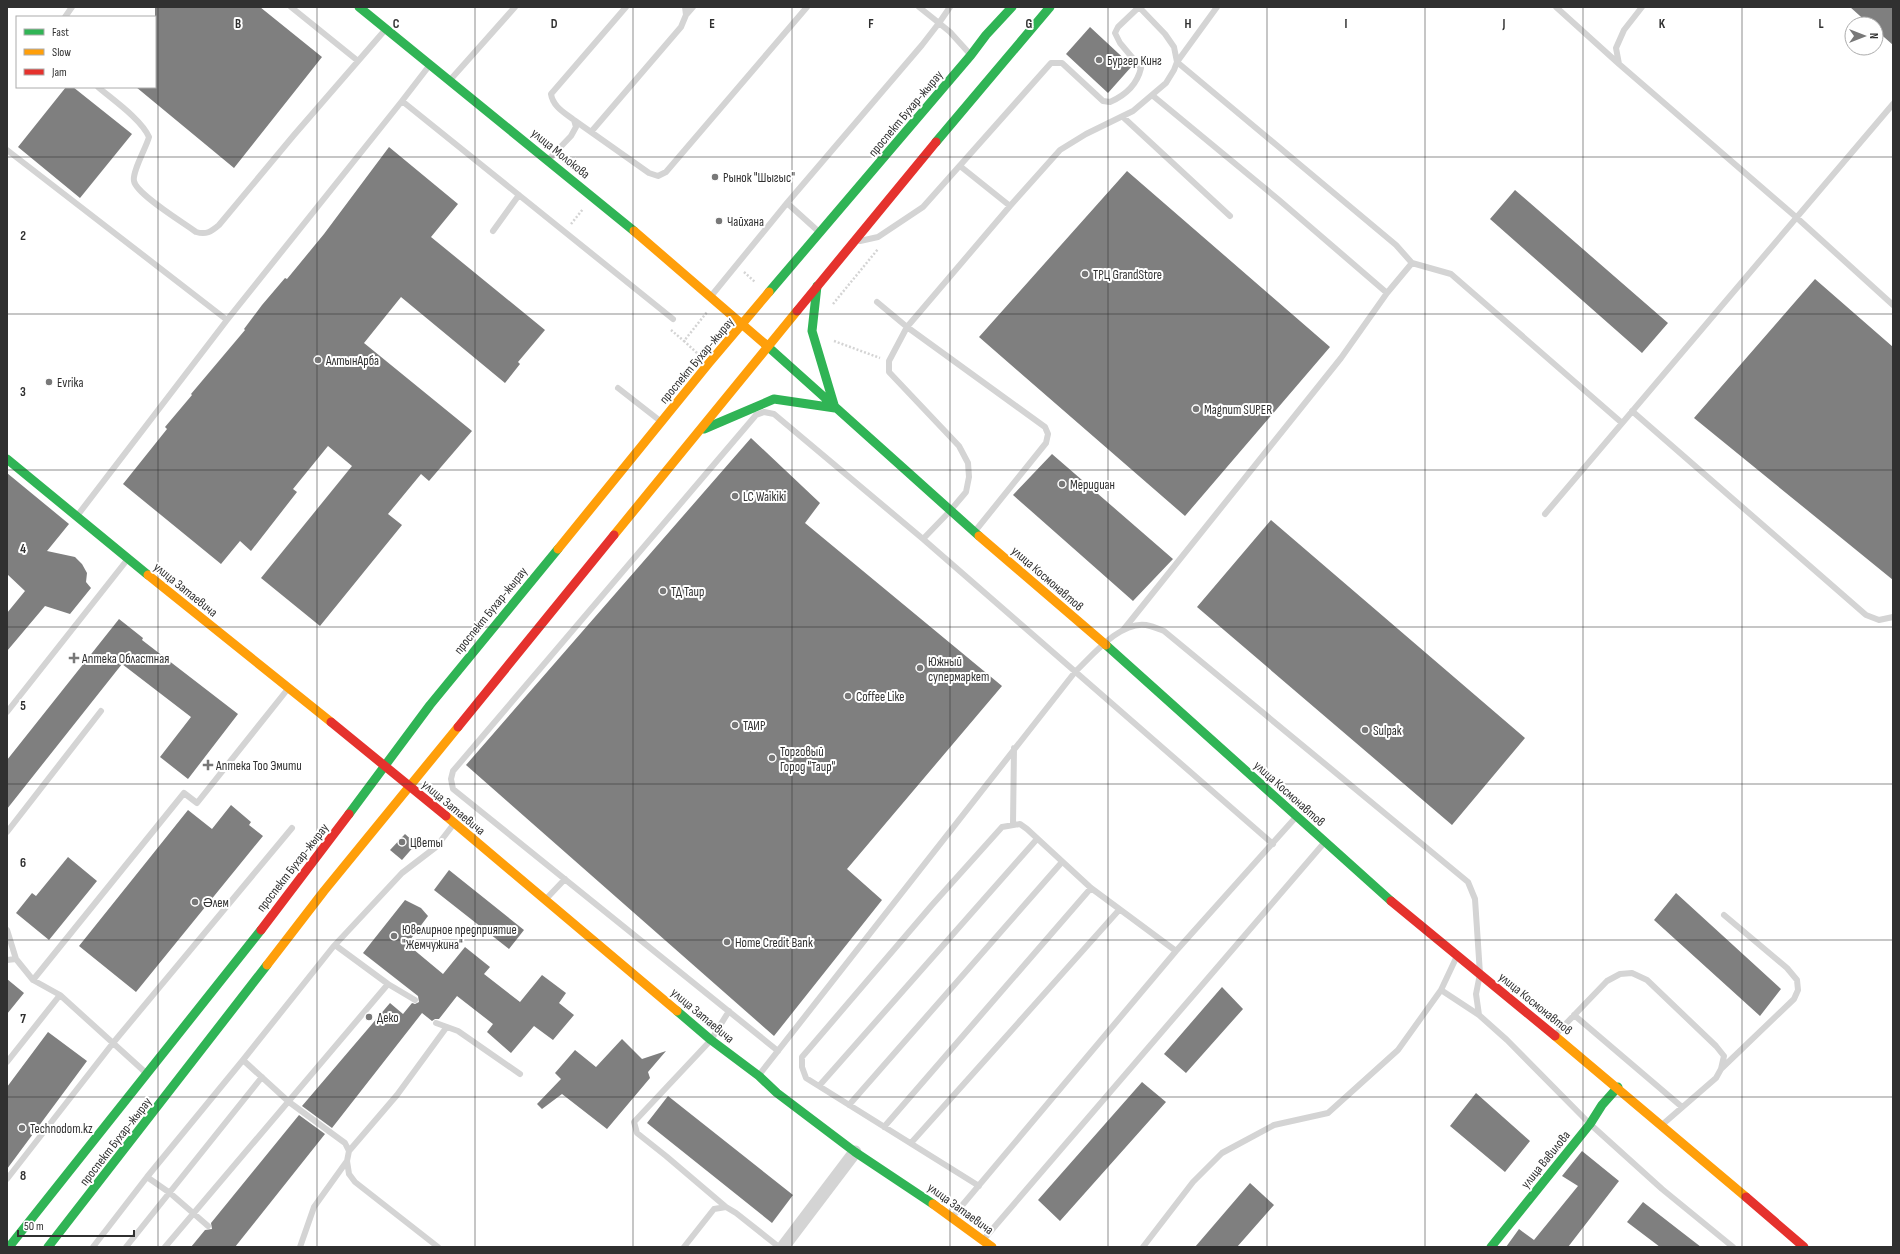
<svg xmlns="http://www.w3.org/2000/svg" width="1900" height="1254" viewBox="0 0 1900 1254" font-family="'Sofia Sans Condensed',sans-serif">
<style>
.building{fill:#7f7f7f}
.lines{fill:none;stroke-linecap:round;stroke-linejoin:round}
.path{stroke:#d4d4d4;stroke-width:2.5;stroke-dasharray:2 2;stroke-linecap:butt}
.lane{stroke:#d4d4d4;stroke-width:6}
.street{stroke:#d4d4d4;stroke-width:13}
.fast{stroke:#30b455;stroke-width:9}
.slow{stroke:#ff9f0a;stroke-width:9}
.jam{stroke:#e5322d;stroke-width:9}
.grid{fill:none;stroke:#303030;stroke-width:1;stroke-opacity:0.55}
.poi-dot{fill:#787878;stroke:#fff;stroke-width:1.5}
.labels{text-anchor:middle;stroke-width:4;stroke-linejoin:round;paint-order:stroke}
.poi-label{font-size:13px;fill:#303030;stroke:#fff;text-anchor:start}
.street-label{font-size:13px;fill:#303030;stroke:#fff}
.grid-label{font-size:13px;text-anchor:middle;font-weight:bold;fill:#303030;stroke:#fff;stroke-width:4;stroke-linejoin:round;paint-order:stroke}
</style>
<rect width="100%" height="100%" fill="#fff"/>
<path class="building" d="M 155,7 L 260,7 L 322,57 L 234,168 L 136,87 L 155,87 Z
M 1850,7 L 1893,7 L 1893,45 L 1876,30 L 1876,24 L 1869,24 Z
M 1090,27 L 1132,66 L 1108,93 L 1066,54 Z
M 66,87 L 73,87 L 132,134 L 80,198 L 18,147 Z
M 389,147 L 458,204 L 431,237 L 545,330 L 518,362 L 520,364 L 505,383 L 401,297 L 364,343 L 472,431 L 429,481 L 421,474 L 388,514 L 402,525 L 320,626 L 261,578 L 352,466 L 328,446 L 293,489 L 297,492 L 251,551 L 240,541 L 221,564 L 123,484 L 167,429 L 165,427 L 192,395 L 191,394 L 245,330 L 244,329 L 262,305 L 285,278 L 287,279 L 324,234 Z
M 1127,171 L 1330,347 L 1185,516 L 979,337 Z
M 1515,190 L 1668,323 L 1642,353 L 1490,219 Z
M 1815,279 L 1893,347 L 1893,580 L 1694,418 Z
M 751,438 L 820,503 L 805,523 L 1002,686 L 847,869 L 882,900 L 774,1036 L 466,765 Z
M 1052,454 L 1173,559 L 1133,601 L 1013,495 Z
M 7,473 L 69,524 L 47,551 L 75,557 L 82,564 L 87,573 L 86,582 L 91,588 L 70,614 L 45,606 L 7,651 L 7,613 L 25,591 L 7,574 Z
M 1271,520 L 1525,738 L 1452,825 L 1197,607 Z
M 119,619 L 143,638 L 142,640 L 238,714 L 188,779 L 160,757 L 191,717 L 122,664 L 7,809 L 7,760 Z
M 231,805 L 251,822 L 249,825 L 263,836 L 136,992 L 79,946 L 188,810 L 212,829 Z
M 405,834 L 416,844 L 402,860 L 390,850 Z
M 68,857 L 97,881 L 49,940 L 16,913 L 32,893 L 36,896 Z
M 449,870 L 524,930 L 509,949 L 434,890 Z
M 1676,893 L 1781,989 L 1760,1016 L 1654,920 Z
M 405,900 L 421,908 L 428,916 L 407,944 L 443,974 L 465,947 L 490,967 L 484,974 L 520,1002 L 542,975 L 566,993 L 559,1003 L 574,1015 L 553,1040 L 534,1026 L 511,1053 L 487,1032 L 493,1024 L 457,996 L 439,1019 L 435,1019 L 432,1021 L 422,1013 L 332,1128 L 302,1106 L 390,1003 L 403,1014 L 412,1003 L 415,1004 L 419,1002 L 418,996 L 363,953 Z
M 7,979 L 24,993 L 7,1014 Z
M 1222,987 L 1243,1009 L 1186,1073 L 1164,1054 Z
M 48,1032 L 87,1061 L 7,1169 L 7,1087 Z
M 622,1039 L 642,1059 L 666,1051 L 648,1072 L 650,1078 L 607,1129 L 562,1094 L 542,1109 L 537,1104 L 561,1079 L 555,1073 L 575,1050 L 596,1067 Z
M 1142,1082 L 1166,1102 L 1060,1221 L 1038,1200 Z
M 1476,1093 L 1530,1141 L 1505,1172 L 1450,1126 Z
M 668,1096 L 793,1195 L 772,1223 L 647,1123 Z
M 299,1115 L 325,1134 L 235,1247 L 191,1247 L 205,1230 L 212,1229 L 211,1223 Z
M 1582,1151 L 1619,1181 L 1568,1247 L 1506,1247 L 1519,1229 L 1534,1240 L 1578,1186 L 1562,1176 Z
M 1250,1183 L 1274,1205 L 1237,1247 L 1195,1247 Z
M 1643,1202 L 1679,1230 L 1701,1247 L 1660,1247 L 1627,1222 Z"/>
<g class="lines">
<path class="path" d="M 571,224 L 583,209
M 744,272 L 755,282
M 833,304 L 878,249
M 671,330 L 684,341
M 834,341 L 880,358
M 697,353 L 684,341 L 707,312"/>
<path class="lane" d="M 291,7 L 358,61
M 950,7 L 939,23 L 950,32 L 969,53
M 1556,7 L 1619,64
M 1642,7 L 1624,30 L 1616,48 L 1619,64 L 1796,217 L 1893,305
M 686,15 L 693,7
M 65,17 L 72,7
M 451,79 L 515,7
M 98,87 C 113,100 141,119 149,137 C 146,148 132,172 134,181 C 136,194 184,223 196,232 C 206,235 211,232 219,225 L 294,135 L 385,30
M 1152,95 L 1279,200 L 1387,293
M 402,101 L 429,66
M 1123,117 L 1230,216
M 574,120 L 649,173 L 658,176 L 666,172 L 807,7
M 591,132 L 681,27 L 686,15 L 685,7
M 7,150 L 227,320
M 549,159 L 571,136 L 576,127 L 574,120 C 565,113 553,107 551,94 L 626,7
M 960,166 L 1010,206
M 787,203 L 818,231
M 493,231 L 519,195
M 860,241 L 878,237 L 923,207 L 1051,63 L 1062,63 L 1103,101 L 1110,102 C 1126,95 1137,85 1141,68 L 1120,43 L 1115,33 L 1118,27 L 1139,7
M 1412,263 L 1451,274 L 1622,423
M 712,295 L 787,203 L 922,45 L 939,23 L 919,7
M 877,302 L 907,327 L 1045,427 L 1048,434 L 1046,443 L 976,530
M 618,388 L 659,420
M 1632,411 L 1866,615 L 1879,620 L 1893,617
M 1545,514 L 1893,104
M 77,516 L 227,320 L 402,101 L 673,319
M 923,539 L 1273,844
M 1124,629 L 1341,358 L 1387,293 L 1412,263 L 1396,245 L 1177,62 L 1217,7
M 7,712 L 127,560
M 1013,825 L 1014,748
M 7,832 L 101,711
M 547,898 L 565,879
M 7,930 L 16,959
M 7,960 L 16,959 L 33,980 L 60,995 L 145,1072
M 33,980 L 184,793 L 197,803 L 287,690
M 388,984 L 415,1000
M 1441,990 L 1479,1015
M 1574,1015 L 1682,1107
M 436,1023 L 458,1031 L 520,1074
M 1556,1034 L 1607,981 L 1620,974 L 1632,973 L 1647,980 L 1716,1046 L 1724,1056 L 1721,1069 L 1716,1078 L 1663,1124
M 778,1051 L 453,789 L 451,779 L 453,771 L 756,415 L 764,412 L 774,414 L 923,539 L 950,511 L 966,492 L 969,477 L 968,463 L 959,446 L 889,372 L 889,361 L 907,327 L 1010,206 L 1060,150 L 1086,134 L 1133,111 L 1166,83 L 1174,70 L 1177,62 L 1174,47 L 1165,34 L 1139,7
M 243,1060 L 289,1102 L 345,1143 L 349,1151 L 347,1161 L 314,1207 L 300,1247
M 7,1062 L 60,995
M 1721,1069 L 1794,999 L 1798,990 L 1797,980 L 1787,968 L 1724,915
M 759,1075 L 1075,672 C 1092,656 1120,621 1146,625 C 1152,626 1159,629 1164,631 L 1468,882 L 1475,899 L 1480,974 L 1476,994 L 1479,1015 L 1507,1040 L 1590,1124 L 1662,1189 L 1733,1247
M 819,1086 L 1037,839
M 849,1105 L 1062,862
M 884,1127 L 1091,888
M 911,1143 L 1119,910
M 349,1151 L 397,1095 L 446,1028
M 347,1161 L 349,1174 L 355,1182 L 438,1247
M 147,1177 L 170,1193 L 208,1226
M 7,1179 L 113,1043 L 292,828
M 979,1186 L 806,1078 L 802,1067 L 802,1057 L 932,905 L 1002,827 L 1020,824 L 1027,829 L 1091,888 L 1176,951
M 726,1207 L 666,1156 L 637,1133 L 634,1122 L 711,1040 L 729,1011
M 954,1215 L 1176,951 L 1296,817
M 984,1239 L 1324,843
M 93,1247 L 147,1177 L 243,1060 L 333,947 L 402,873 L 436,847 L 453,825
M 126,1247 L 262,1077
M 165,1247 L 388,984 L 335,945
M 684,1247 L 714,1209 L 726,1207 L 736,1213 L 779,1247
M 1143,1247 L 1193,1182 L 1222,1153 L 1274,1125 L 1328,1113 L 1398,1050 L 1441,990 L 1457,956"/>
<path class="street" d="M 783,1247 L 855,1152"/>
<path class="fast" d="M 359,7 L 634,231
M 936,142 L 1050,7
M 769,292 L 971,55 L 986,35 L 1012,7
M 765,344 L 979,536
M 704,429 L 774,399 L 835,408 L 812,331 L 817,286
M 7,459 L 148,575
M 1106,645 L 1391,901
M 349,814 L 430,705 L 558,549
M 677,1011 L 711,1040 L 759,1076 L 777,1093 L 855,1152 L 933,1204
M 9,1247 L 261,930
M 48,1247 L 267,965
M 1491,1247 L 1590,1124 L 1602,1105 L 1618,1087"/>
<path class="slow" d="M 634,231 L 765,344
M 614,535 L 797,311
M 979,536 L 1106,645
M 558,549 L 709,363 L 769,292
M 148,575 L 331,722
M 446,816 L 677,1011
M 267,965 L 324,891 L 458,727
M 1555,1036 L 1746,1197
M 933,1204 L 992,1247"/>
<path class="jam" d="M 797,311 L 936,142
M 331,722 L 446,816
M 458,727 L 614,535
M 1391,901 L 1555,1036
M 261,930 L 349,814
M 1746,1197 L 1804,1247"/>
</g>
<path class="grid" d="M 158,7 L 158,1247M 317,7 L 317,1247M 475,7 L 475,1247M 633,7 L 633,1247M 792,7 L 792,1247M 950,7 L 950,1247M 1108,7 L 1108,1247M 1267,7 L 1267,1247M 1425,7 L 1425,1247M 1583,7 L 1583,1247M 1742,7 L 1742,1247M 7,157 L 1893,157M 7,314 L 1893,314M 7,470 L 1893,470M 7,627 L 1893,627M 7,784 L 1893,784M 7,940 L 1893,940M 7,1097 L 1893,1097"/>
<g class="poi-dot">
<circle cx="1099" cy="60" r="4"/>
<circle cx="715" cy="177" r="4"/>
<circle cx="719" cy="221" r="4"/>
<circle cx="1085" cy="274" r="4"/>
<circle cx="318" cy="360" r="4"/>
<circle cx="49" cy="382" r="4"/>
<circle cx="1196" cy="409" r="4"/>
<circle cx="1062" cy="484" r="4"/>
<circle cx="735" cy="496" r="4"/>
<circle cx="663" cy="591" r="4"/>
<path d="M72 652h4v4h4v4h-4v4h-4v-4h-4v-4h4z"/>
<circle cx="920" cy="668" r="4"/>
<circle cx="848" cy="696" r="4"/>
<circle cx="735" cy="725" r="4"/>
<circle cx="1365" cy="730" r="4"/>
<circle cx="772" cy="758" r="4"/>
<path d="M206 759h4v4h4v4h-4v4h-4v-4h-4v-4h4z"/>
<circle cx="402" cy="842" r="4"/>
<circle cx="195" cy="902" r="4"/>
<circle cx="394" cy="936" r="4"/>
<circle cx="727" cy="942" r="4"/>
<circle cx="369" cy="1017" r="4"/>
<circle cx="22" cy="1128" r="4"/>
</g>
<g class="labels">
<g class="poi-label">
<text x="1107" y="65">Бургер Кинг</text>
<text x="723" y="182">Рынок "Шыгыс"</text>
<text x="727" y="226">Чайхана</text>
<text x="1093" y="279">ТРЦ GrandStore</text>
<text x="326" y="365">АлтынАрба</text>
<text x="57" y="387">Evrika</text>
<text x="1204" y="414">Magnum SUPER</text>
<text x="1070" y="489">Меридиан</text>
<text x="743" y="501">LC Waikiki</text>
<text x="671" y="596">ТД Таир</text>
<text x="82" y="663">Аптека Областная</text>
<text x="928" y="666">Южный<tspan x="928" dy="15">супермаркет</tspan></text>
<text x="856" y="701">Coffee Like</text>
<text x="743" y="730">ТАИР</text>
<text x="1373" y="735">Sulpak</text>
<text x="780" y="756">Торговый<tspan x="780" dy="15">Город "Таир"</tspan></text>
<text x="216" y="770">Аптека Тоо Эмити</text>
<text x="410" y="847">Цветы</text>
<text x="203" y="907">Әлем</text>
<text x="402" y="934">Ювелирное предприятие<tspan x="402" dy="15">"Жемчужина"</tspan></text>
<text x="735" y="947">Home Credit Bank</text>
<text x="377" y="1022">Деко</text>
<text x="30" y="1133">Technodom.kz</text>
</g>
<g class="street-label">
<text transform="translate(905 113) rotate(-50)" y="5">проспект Бухар-жырау</text>
<text transform="translate(561 153) rotate(39)" y="5">улица Молокова</text>
<text transform="translate(696 360) rotate(-50)" y="5">проспект Бухар-жырау</text>
<text transform="translate(1048 578) rotate(41)" y="5">улица Космонавтов</text>
<text transform="translate(186 589) rotate(39)" y="5">улица Затаевича</text>
<text transform="translate(490 610) rotate(-51)" y="5">проспект Бухар-жырау</text>
<text transform="translate(1290 793) rotate(42)" y="5">улица Космонавтов</text>
<text transform="translate(454 807) rotate(40)" y="5">улица Затаевича</text>
<text transform="translate(292 867) rotate(-52)" y="5">проспект Бухар-жырау</text>
<text transform="translate(1536 1003) rotate(39)" y="5">улица Космонавтов</text>
<text transform="translate(703 1015) rotate(40)" y="5">улица Затаевича</text>
<text transform="translate(115 1141) rotate(-52)" y="5">проспект Бухар-жырау</text>
<text transform="translate(1545 1159) rotate(-51)" y="5">улица Вавилова</text>
<text transform="translate(961 1208) rotate(36)" y="5">улица Затаевича</text>
</g>
</g>
<g class="grid-label">
<text x="238" y="28">B</text>
<text x="396" y="28">C</text>
<text x="554" y="28">D</text>
<text x="712" y="28">E</text>
<text x="871" y="28">F</text>
<text x="1029" y="28">G</text>
<text x="1188" y="28">H</text>
<text x="1346" y="28">I</text>
<text x="1504" y="28">J</text>
<text x="1662" y="28">K</text>
<text x="1821" y="28">L</text>
<text x="23" y="240">2</text>
<text x="23" y="396">3</text>
<text x="23" y="553">4</text>
<text x="23" y="710">5</text>
<text x="23" y="867">6</text>
<text x="23" y="1023">7</text>
<text x="23" y="1180">8</text>
</g>
<rect width="1900" height="1254" fill="none" stroke="#303030" stroke-width="16"/>
<rect x="16" y="16" width="140" height="72" fill="#ffffff" stroke="#acacac"/>
<rect x="24" y="29" width="20" height="6" fill="#30b455" stroke="#acacac"/>
<text x="52" y="36" font-size="12" fill="#303030">Fast</text>
<rect x="24" y="49" width="20" height="6" fill="#ff9f0a" stroke="#acacac"/>
<text x="52" y="56" font-size="12" fill="#303030">Slow</text>
<rect x="24" y="69" width="20" height="6" fill="#e5322d" stroke="#acacac"/>
<text x="52" y="76" font-size="12" fill="#303030">Jam</text>
<g transform="translate(1864 36) rotate(90)"><circle r="19" fill="#ffffff" stroke="#acacac"/>
<path d="M0-3L7 15L0 10L-7 15Z" fill="#787878"/>
<text y="-6" font-size="11" font-weight="bold" text-anchor="middle" fill="#303030">N</text>
</g>
<path d="M18 1230v6h116v-6" fill="none" stroke="#303030" stroke-width="2"/>
<text x="24" y="1230" font-size="12" fill="#303030" stroke="#ffffff" stroke-width="3" paint-order="stroke">50 m</text>
</svg>
